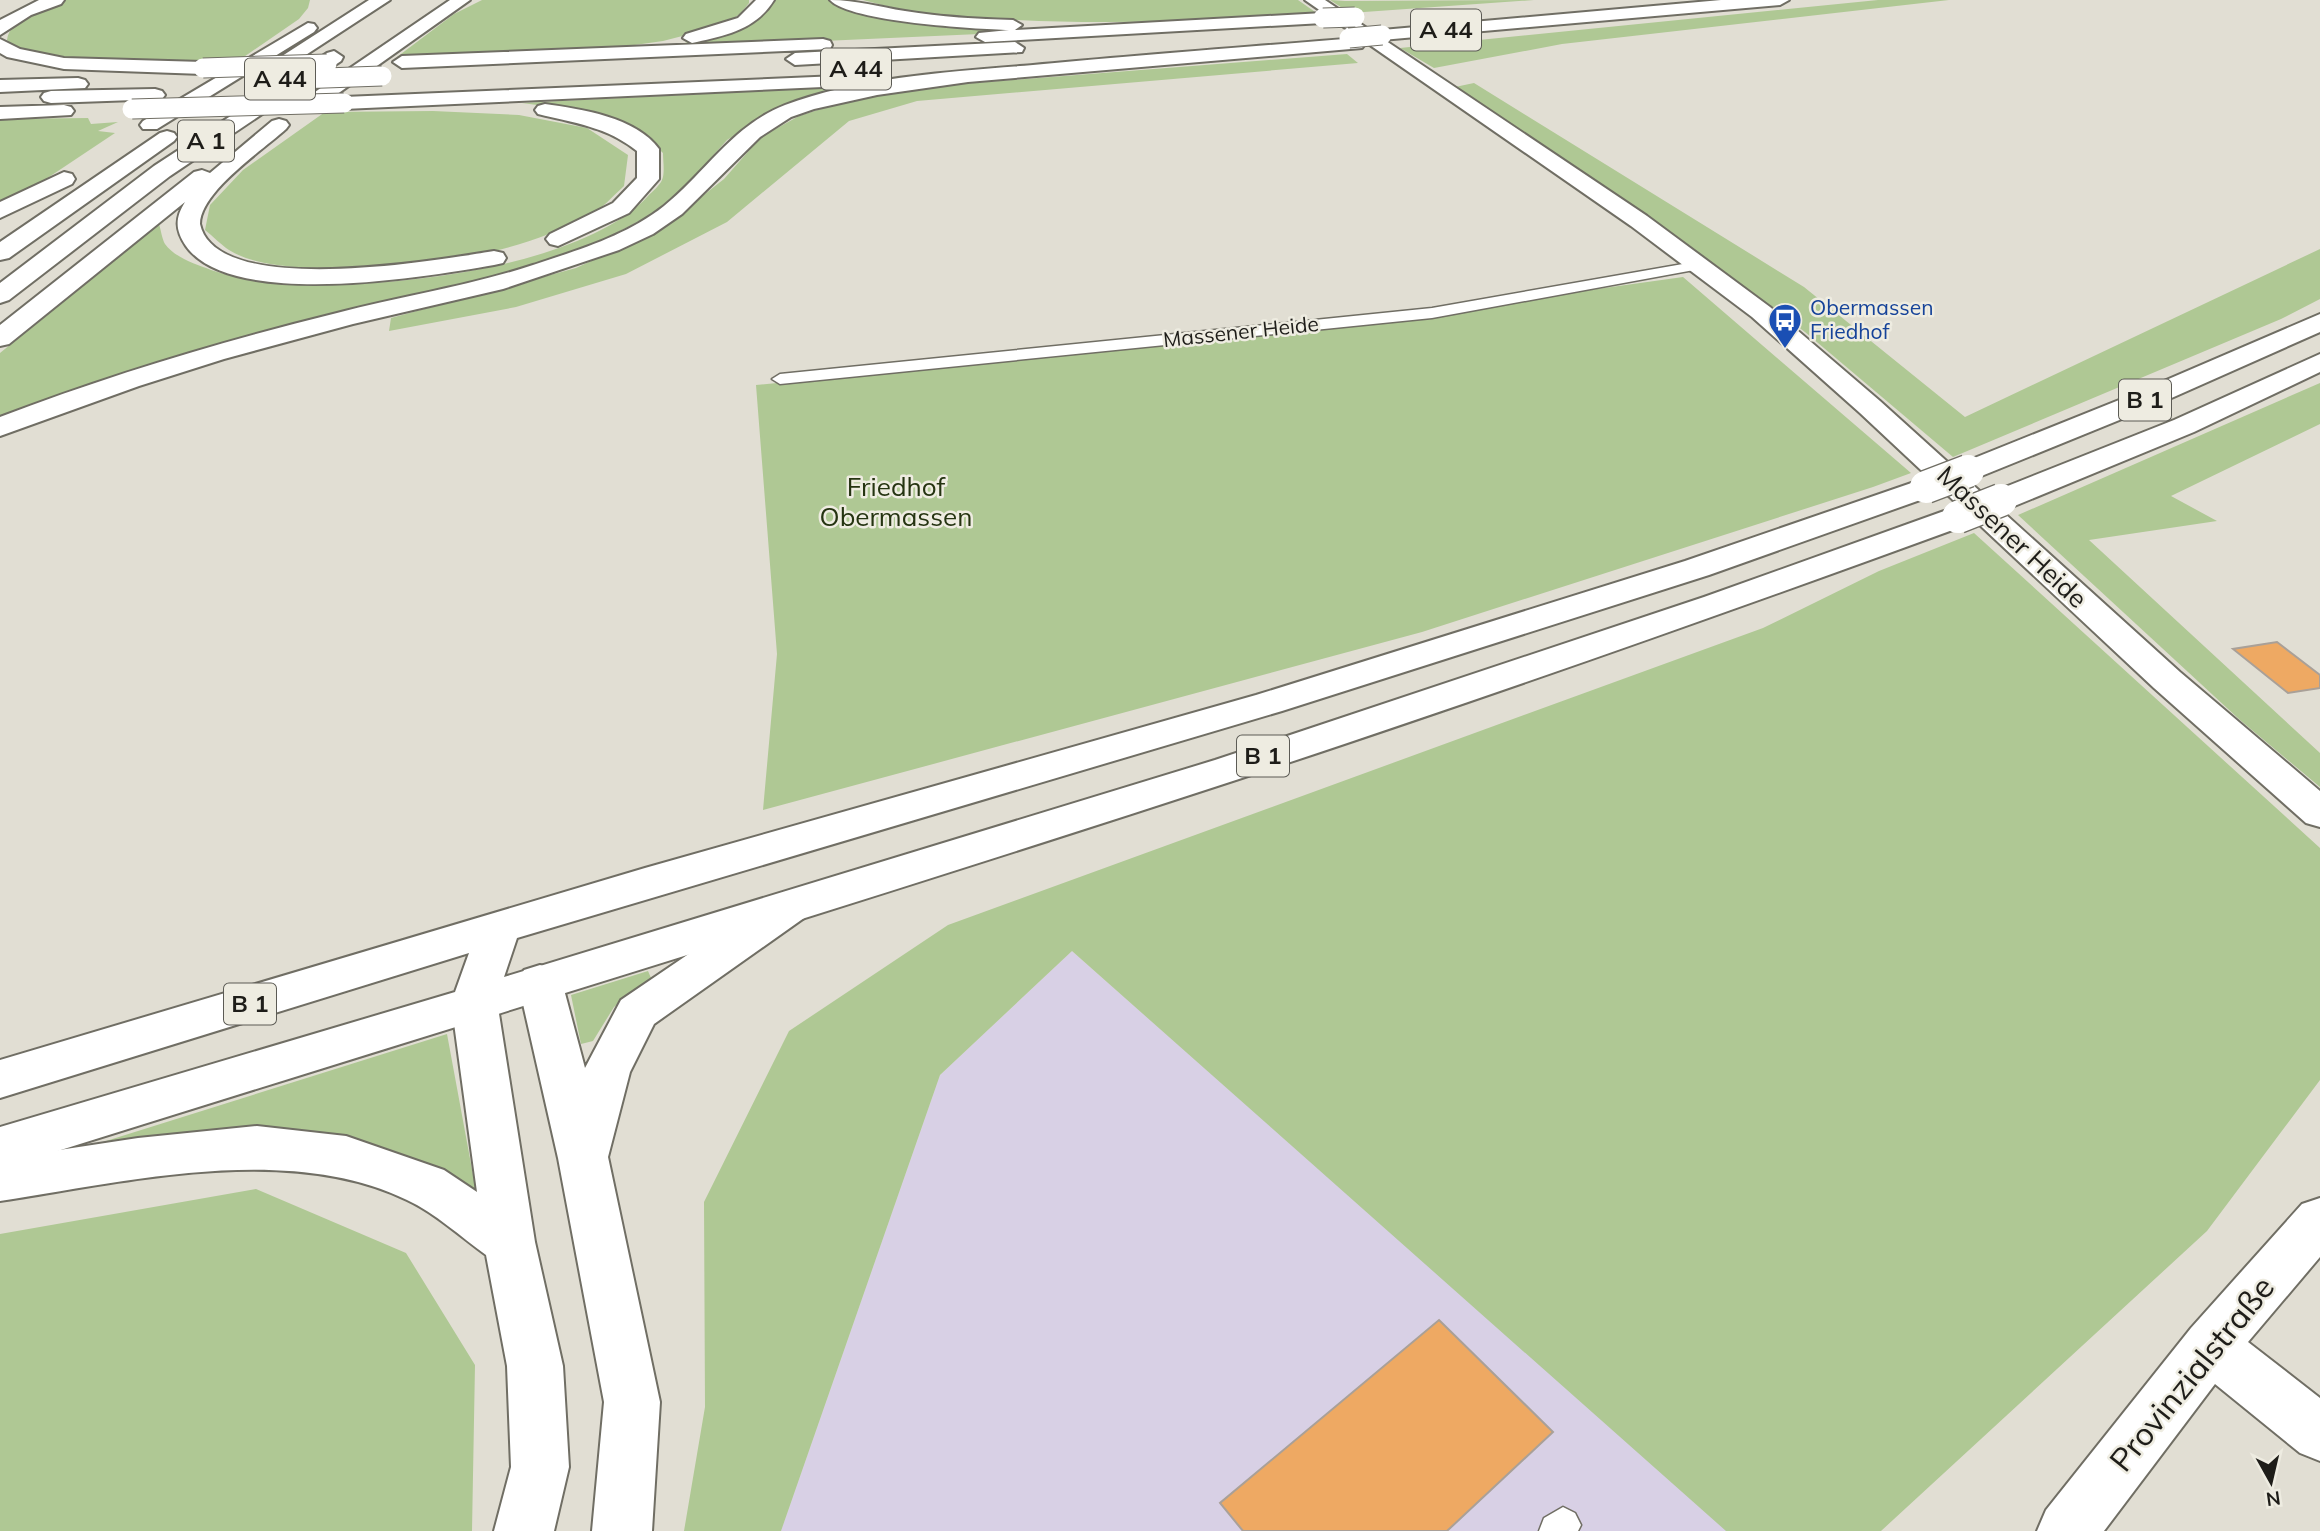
<svg xmlns="http://www.w3.org/2000/svg" width="2320" height="1531" viewBox="0 0 2320 1531" font-family="Mulish,sans-serif">
<style>
.commercial{fill:#d8d0e5}
.green{fill:#afc894}
.building{fill:#eea963;stroke:#a9a098;stroke-width:2}
.lines{fill:none;stroke-linecap:round;stroke-linejoin:round}
.lane-casing{stroke:#706e64;stroke-width:3}
.street-casing{stroke:#706e64;stroke-width:4}
.secondary-casing{stroke:#706e64;stroke-width:4}
.primary-casing{stroke:#706e64;stroke-width:4}
.highway-casing{stroke:#706e64;stroke-width:4}
.lane{fill:#fff;fill-rule:evenodd}
.street{fill:#fff;fill-rule:evenodd}
.secondary{fill:#fff;fill-rule:evenodd}
.primary{fill:#fff;fill-rule:evenodd}
.highway{fill:#fff;fill-rule:evenodd}
.primary-bridge-casing{stroke:#706e64;stroke-width:35;stroke-linecap:butt}
.highway-bridge-casing{stroke:#706e64;stroke-width:21;stroke-linecap:butt}
.primary-bridge{stroke:#fff;stroke-width:32}
.highway-bridge{stroke:#fff;stroke-width:19}
.labels{text-anchor:middle;stroke-width:5;stroke-linejoin:round;paint-order:stroke}
.far-transit-label{font-size:21px;fill:#164399;stroke:#eeece1;text-anchor:start}
.far-street-label{font-size:21px;fill:#1e1d19;stroke:#eeece1}
.shield{fill:#eeece1;stroke:#5c5b55;stroke-width:2}
.shield-label{font-size:24px;font-weight:bold;fill:#1e1d19}
.park-label{font-size:26px;fill:#253411;stroke:#eeece1}
.street-label{font-size:26px;fill:#1e1d19;stroke:#eeece1}
.near-street-label{font-size:32px;fill:#1e1d19;stroke:#eeece1}
</style>
<rect width="100%" height="100%" fill="#e1ded3"/>
<path class="commercial" d="M 1072,951 L 1729,1531 L 781,1531 L 940,1075 Z"/>
<path class="green" d="M 64,0 L 310,0 L 308,8 L 299,19 L 238,61 L 137,64 L 60,60 L 12,48 L 7,40 C 10,17 44,7 64,0 Z
M 482,0 L 749,0 L 749,3 L 740,14 L 721,26 L 663,41 L 606,49 L 397,57 L 454,14 Z
M 771,0 L 832,0 L 937,22 L 1022,29 L 1023,32 L 667,48 L 716,34 Z
M 863,0 L 1298,0 L 1318,14 C 1218,20 1118,25 1017,20 C 965,18 914,15 863,0 Z
M 1330,0 L 1345,1 L 1534,0 L 1350,13 Z
M 1878,0 L 1949,0 L 1562,44 L 1434,68 L 1400,48 Z
M 1347,54 L 1358,63 L 917,101 L 849,121 L 727,222 L 626,274 L 516,307 L 389,331 L 391,318 L 576,268 L 662,228 L 724,179 L 761,137 L 799,116 L 852,99 L 923,87 Z
M 1474,83 L 1804,287 L 1965,417 L 2320,249 L 2320,299 L 2281,319 L 1953,457 L 1805,332 L 1675,235 L 1455,87 Z
M 879,85 L 766,116 L 727,140 L 692,179 L 654,213 L 601,241 L 544,263 L 0,422 L 0,353 L 159,224 C 161,230 162,239 165,244 C 175,258 196,264 211,270 C 311,304 575,277 648,196 C 652,192 660,185 662,180 C 665,173 663,161 663,153 L 636,127 L 590,112 L 522,103 Z
M 433,111 L 519,115 L 587,128 L 628,155 L 624,186 C 613,196 601,210 587,217 C 503,260 389,276 296,267 C 275,265 248,262 229,250 C 221,245 213,236 205,230 L 210,205 L 243,170 L 325,112 Z
M 88,118 L 91,124 L 118,122 L 98,131 L 115,133 L 43,181 L 0,202 L 0,119 Z
M 1683,277 L 1911,473 L 1873,487 L 1422,632 L 763,810 L 777,654 L 756,385 L 1288,332 Z
M 2320,383 L 2320,424 L 2171,496 L 2217,521 L 2089,540 L 2320,753 L 2320,787 L 2240,720 L 2018,515 Z
M 1974,533 L 2320,848 L 2320,1080 L 2207,1231 L 1881,1531 L 1726,1531 L 1072,951 L 940,1075 L 781,1531 L 684,1531 L 705,1407 L 704,1202 L 789,1031 L 948,925 L 1763,628 L 1879,571 Z
M 648,971 L 651,978 L 614,1007 L 593,1041 L 581,1044 L 571,995 Z
M 447,1034 L 476,1191 L 405,1158 L 71,1152 Z
M 256,1189 L 406,1253 L 475,1365 L 472,1531 L 0,1531 L 0,1234 Z"/>
<path class="building" d="M 2277,642 L 2320,675 L 2320,688 L 2288,693 L 2233,649 Z
M 1439,1320 L 1553,1432 L 1447,1531 L 1243,1531 L 1220,1503 Z"/>
<g class="lines">
<defs>
<path id="lane" d="M 1700,261 L 1705,262 L 1707,265 L 1705,268 L 1432,318 L 780,384 L 772,379 L 780,374 L 1432,308 Z
M 1563,1507 L 1575,1513 L 1581,1525 L 1578,1531 L 1539,1531 L 1544,1518 Z"/>
<path id="street" d="M 2320,1198 L 2320,1257 L 2248,1342 L 2320,1398 L 2320,1461 L 2300,1453 L 2215,1384 L 2104,1531 L 2037,1531 L 2046,1510 L 2191,1328 L 2302,1204 Z"/>
<path id="secondary" d="M 1305,0 L 1325,0 L 1647,216 L 1770,307 L 1880,401 L 2180,672 L 2320,791 L 2320,827 L 2306,823 L 2154,688 L 1860,413 L 1752,317 L 1631,226 Z"/>
<path id="primary" d="M 2320,314 L 2320,332 L 2149,408 L 1979,477 L 1968,480 L 1957,477 L 1953,471 L 1957,465 L 2129,396 Z
M 2320,354 L 2320,372 L 2194,432 L 2012,507 L 2001,509 L 1990,507 L 1985,500 L 1990,493 L 2174,420 Z
M 1926,478 L 1937,480 L 1941,487 L 1937,494 L 1709,575 L 1282,711 L 517,938 L 504,977 L 1215,760 L 1704,597 L 1947,510 L 1958,508 L 1969,510 L 1974,517 L 1969,524 C 1728,612 1486,698 1242,778 C 830,913 414,1039 0,1169 L 0,1127 L 455,992 L 469,953 L 0,1098 L 0,1060 L 645,868 L 1256,695 L 1685,561 Z"/>
<path id="highway" d="M 39,0 L 64,0 L 61,4 L 31,15 L 0,35 L 0,20 Z
M 369,0 L 390,0 L 295,62 L 288,64 L 279,58 Z
M 450,0 L 470,0 L 326,102 L 312,102 L 309,98 L 312,94 Z
M 756,0 L 774,0 C 756,30 724,36 692,43 L 683,38 L 686,34 L 738,18 Z
M 830,0 C 857,0 879,7 905,11 C 941,17 977,19 1013,20 L 1022,25 L 1015,30 L 1323,13 L 1332,18 L 1323,23 L 985,42 L 976,37 L 979,33 L 1009,30 C 976,29 850,22 830,0 Z
M 1721,0 L 1789,0 L 1780,5 L 1382,40 L 1373,35 L 1382,30 Z
M 308,23 L 314,24 L 317,28 L 314,32 L 157,129 L 143,129 L 140,125 L 143,121 Z
M 1356,38 L 1365,44 L 1362,48 L 968,82 L 877,95 L 814,109 L 791,117 L 760,137 L 682,214 L 653,234 L 619,250 L 503,289 L 353,324 L 224,359 L 139,386 L 0,436 L 0,417 C 110,375 223,341 337,313 C 402,296 469,286 533,265 C 578,250 626,236 664,206 C 705,173 733,125 785,105 C 858,77 955,71 1033,65 C 1140,55 1248,47 1356,38 Z
M 0,39 L 20,49 L 64,58 L 203,62 L 213,68 L 203,74 L 64,69 L 7,57 L 0,53 Z
M 823,39 L 830,41 L 832,45 L 830,49 L 402,68 L 393,62 L 402,56 Z
M 1015,42 L 1024,48 L 1022,52 L 795,65 L 786,59 L 795,53 Z
M 334,51 L 343,57 L 341,61 L 170,176 L 9,300 L 0,303 L 0,283 L 154,166 L 327,53 Z
M 838,76 L 848,82 L 845,86 L 344,109 L 337,107 L 334,103 L 337,99 L 344,97 Z
M 78,78 L 85,80 L 88,84 L 85,88 L 0,92 L 0,80 Z
M 155,89 L 162,91 L 165,95 L 162,99 L 51,103 L 44,101 L 41,97 L 44,93 L 51,91 Z
M 545,104 C 581,109 636,117 659,149 L 659,179 L 629,213 L 558,246 L 550,244 L 546,239 L 550,234 L 613,203 L 637,178 L 637,151 C 607,127 575,123 538,114 L 535,110 L 538,106 Z
M 64,105 L 71,107 L 74,111 L 71,115 L 0,119 L 0,107 Z
M 279,119 L 286,121 L 289,125 L 286,129 C 263,150 200,192 200,224 C 216,299 439,260 494,251 L 503,253 L 506,258 L 503,263 L 494,265 C 426,277 231,310 186,246 C 175,230 175,218 185,202 L 9,344 L 0,346 L 0,325 L 194,172 L 202,170 L 210,173 L 272,121 Z
M 167,131 L 174,133 L 177,137 L 174,141 L 9,258 L 0,260 L 0,242 L 160,133 Z
M 64,172 L 72,174 L 75,179 L 72,184 L 0,218 L 0,202 Z
M 789,892 L 804,896 L 810,907 L 804,918 L 654,1024 L 630,1072 L 608,1157 L 660,1402 L 652,1531 L 592,1531 L 604,1402 L 558,1158 L 518,982 L 524,970 L 540,965 L 556,970 L 562,982 L 585,1068 L 621,1000 L 774,896 Z
M 474,984 L 490,989 L 497,1001 L 535,1242 L 563,1366 L 569,1467 L 554,1531 L 494,1531 L 511,1467 L 507,1366 L 486,1255 C 461,1237 435,1213 407,1200 C 287,1142 126,1182 0,1201 L 0,1159 L 138,1138 L 257,1126 L 346,1136 L 444,1170 L 477,1192 L 451,1001 L 458,989 Z"/>
</defs>
<use href="#lane" class="lane-casing"/>
<use href="#street" class="street-casing"/>
<use href="#secondary" class="secondary-casing"/>
<use href="#primary" class="primary-casing"/>
<use href="#highway" class="highway-casing"/>
<use href="#lane" class="lane"/>
<use href="#street" class="street"/>
<use href="#secondary" class="secondary"/>
<use href="#primary" class="primary"/>
<use href="#highway" class="highway"/>
<defs>
<path id="primary-bridge" d="M 1926,487 L 1968,471
M 1958,517 L 2001,500"/>
<path id="highway-bridge" d="M 1323,18 L 1355,17
M 1349,38 L 1382,35
M 203,68 L 327,64
M 297,79 L 382,76
M 132,109 L 344,103"/>
</defs>
<use href="#primary-bridge" class="primary-bridge-casing"/>
<use href="#highway-bridge" class="highway-bridge-casing"/>
<use href="#primary-bridge" class="primary-bridge"/>
<use href="#highway-bridge" class="highway-bridge"/>
</g>
<defs>
<symbol id="bus-pin" viewBox="-11 -11 22 30"><path d="M0 17L-7.5 6A9.5 9.5 0 1 1 7.5 6Z" fill="#1a4fb4" stroke="#eeece1"/><path d="M-5-6H5V4H4V6H2V4H-2V6H-4V4H-5ZM-3.5-4V0h7V-4ZM-3.5 1.2v1.5H-2V1.2ZM2 1.2v1.5H3.5V1.2Z" fill="#fff"/></symbol>
</defs>
<g fill-rule="evenodd">
<use href="#bus-pin" x="1766" y="301" width="38" height="52"/>
</g>
<g class="labels">
<g class="far-transit-label">
<text x="1810" y="315">Obermassen<tspan x="1810" dy="24">Friedhof</tspan></text>
</g>
<g class="far-street-label">
<text transform="translate(1241 332) rotate(-6)" y="7">Massener Heide</text>
</g>
<g class="shield">
<rect x="1411" y="9.5" width="70" height="41" rx="5"/>
<rect x="821" y="48.5" width="70" height="41" rx="5"/>
<rect x="245" y="58.5" width="70" height="41" rx="5"/>
<rect x="178" y="120.5" width="56" height="41" rx="5"/>
<rect x="2119" y="379.5" width="52" height="41" rx="5"/>
<rect x="1237" y="735.5" width="52" height="41" rx="5"/>
<rect x="224" y="983.5" width="52" height="41" rx="5"/>
</g>
<g class="shield-label">
<text x="1446" y="38">A 44</text>
<text x="856" y="77">A 44</text>
<text x="280" y="87">A 44</text>
<text x="206" y="149">A 1</text>
<text x="2145" y="408">B 1</text>
<text x="1263" y="764">B 1</text>
<text x="250" y="1012">B 1</text>
</g>
<g class="park-label">
<text x="896" y="496">Friedhof<tspan x="896" dy="30">Obermassen</tspan></text>
</g>
<g class="street-label">
<text transform="translate(2012 537) rotate(43)" y="9">Massener Heide</text>
</g>
<g class="near-street-label">
<text transform="translate(2192 1374) rotate(-51)" y="11">Provinzialstraße</text>
</g>
</g>
<g transform="translate(2271 1482) rotate(172)" stroke="#eeece1" stroke-width="5" paint-order="stroke">
<path d="M0-5L12 26L0 18L-12 26Z" fill="#1e1d19"/>
<text y="-10" font-size="19" font-weight="bold" text-anchor="middle" fill="#1e1d19">N</text>
</g>
</svg>
